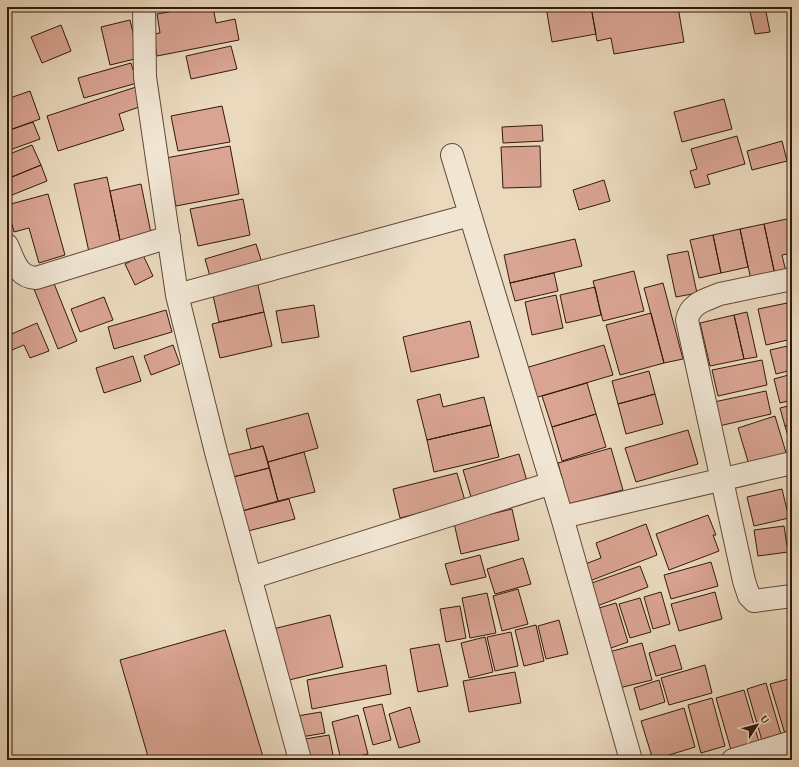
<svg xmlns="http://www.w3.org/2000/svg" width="799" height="767" viewBox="0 0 799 767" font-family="'Gentium Book Plus',serif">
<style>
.building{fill:#d9a492;stroke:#34180e}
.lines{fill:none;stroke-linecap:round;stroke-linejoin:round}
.street-casing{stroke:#62483a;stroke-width:24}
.street{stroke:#f1e6d4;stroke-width:22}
</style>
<rect width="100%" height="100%" fill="#ead9bd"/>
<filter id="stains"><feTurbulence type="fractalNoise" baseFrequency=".005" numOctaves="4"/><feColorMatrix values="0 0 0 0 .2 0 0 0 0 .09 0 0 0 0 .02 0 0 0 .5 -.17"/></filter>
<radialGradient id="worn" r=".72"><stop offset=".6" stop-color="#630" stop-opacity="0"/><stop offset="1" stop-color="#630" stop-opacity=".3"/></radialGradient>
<path class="building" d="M 163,7 L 179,7 L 164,10 Z
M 197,7 L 213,7 L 216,23 L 235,19 L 239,40 L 157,56 L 153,34 L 160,33 L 157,14 Z
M 546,7 L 591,7 L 596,34 L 552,42 Z
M 591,7 L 678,7 L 684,42 L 614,54 L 611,38 L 597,41 Z
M 749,7 L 765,7 L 770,32 L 755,34 Z
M 130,20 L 139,58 L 110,65 L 101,27 Z
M 61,25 L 71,51 L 42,63 L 31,37 Z
M 231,46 L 237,69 L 191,79 L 186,56 Z
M 131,63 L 137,83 L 84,98 L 78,78 Z
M 136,87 L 142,106 L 119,114 L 124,130 L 58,151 L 47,116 Z
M 30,91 L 40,119 L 7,131 L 7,99 Z
M 724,99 L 732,129 L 682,142 L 674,112 Z
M 222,106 L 230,142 L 178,151 L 171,116 Z
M 33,122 L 40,139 L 7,151 L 7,131 Z
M 542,125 L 543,141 L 503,143 L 502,127 Z
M 737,136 L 745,164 L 707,175 L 710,184 L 695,188 L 690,171 L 697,169 L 691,149 Z
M 782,141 L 787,161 L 752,170 L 747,151 Z
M 32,145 L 41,165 L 7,179 L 7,155 Z
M 230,146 L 239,194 L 176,206 L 166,158 Z
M 540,146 L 541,187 L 503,188 L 501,147 Z
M 41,165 L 47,181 L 12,195 L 7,179 Z
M 107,177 L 121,245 L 89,252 L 74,184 Z
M 604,180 L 610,201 L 579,210 L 573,190 Z
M 141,184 L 152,238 L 121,245 L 110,191 Z
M 48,194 L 65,255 L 39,263 L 29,228 L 14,232 L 7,205 Z
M 243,199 L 250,235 L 198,246 L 190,209 Z
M 791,218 L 792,253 L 782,255 L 786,272 L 775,275 L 764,224 Z
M 764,224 L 775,275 L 751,280 L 740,229 Z
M 740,229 L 748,267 L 721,273 L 713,235 Z
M 713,235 L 721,273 L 699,278 L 690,240 Z
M 575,239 L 582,266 L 510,283 L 504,255 Z
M 256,244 L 264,269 L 212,283 L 205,259 Z
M 688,251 L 697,293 L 676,297 L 667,255 Z
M 143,255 L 153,276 L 135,285 L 125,264 Z
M 634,271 L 644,311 L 603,321 L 593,281 Z
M 554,273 L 558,291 L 515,301 L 510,283 Z
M 53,281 L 77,341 L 58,349 L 34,289 Z
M 257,281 L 264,312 L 219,322 L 212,291 Z
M 663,283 L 683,359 L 664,363 L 644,288 Z
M 595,287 L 601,315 L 566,323 L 560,295 Z
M 556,295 L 563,328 L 532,335 L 525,302 Z
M 104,297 L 113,320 L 80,332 L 71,309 Z
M 792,302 L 792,339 L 766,345 L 758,309 Z
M 314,305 L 319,337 L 282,343 L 276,311 Z
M 166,310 L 172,332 L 114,349 L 108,327 Z
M 264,312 L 272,346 L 220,358 L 212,324 Z
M 747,312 L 757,357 L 744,359 L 734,315 Z
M 651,313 L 664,363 L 620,375 L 606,325 Z
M 734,315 L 744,359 L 710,366 L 700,323 Z
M 470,321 L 479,357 L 411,372 L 403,337 Z
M 37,323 L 49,351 L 30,358 L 24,345 L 7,352 L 7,336 Z
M 173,345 L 180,364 L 151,375 L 144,356 Z
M 604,345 L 613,375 L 531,399 L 522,369 Z
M 792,345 L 792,370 L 776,374 L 770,350 Z
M 133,356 L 141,381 L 104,393 L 96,368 Z
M 762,360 L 767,385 L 718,396 L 712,370 Z
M 649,371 L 655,394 L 618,404 L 612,381 Z
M 792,374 L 792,400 L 780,403 L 774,379 Z
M 587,383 L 596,414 L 552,427 L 542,396 Z
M 766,391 L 771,414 L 719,426 L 714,402 Z
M 440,394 L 443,407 L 484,397 L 491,425 L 427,440 L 417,400 Z
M 655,394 L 663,424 L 626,434 L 618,404 Z
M 792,405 L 792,424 L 785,426 L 780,408 Z
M 308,413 L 318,448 L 268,462 L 263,446 L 251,449 L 246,429 Z
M 596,414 L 606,447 L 562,461 L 552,427 Z
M 775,416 L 787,456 L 750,468 L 738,428 Z
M 792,424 L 792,450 L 785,426 Z
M 491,425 L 499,457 L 434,472 L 427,440 Z
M 688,430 L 698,464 L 636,482 L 625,448 Z
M 263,446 L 269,468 L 233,477 L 227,455 Z
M 611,448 L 623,490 L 569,504 L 558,463 Z
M 304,452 L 315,492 L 278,501 L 268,462 Z
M 519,454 L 527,481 L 471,497 L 463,470 Z
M 269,468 L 278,501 L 242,511 L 233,477 Z
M 457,473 L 465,501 L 400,518 L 393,489 Z
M 792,483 L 792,511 L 787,484 Z
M 782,489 L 789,518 L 754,526 L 747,497 Z
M 289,499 L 295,519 L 248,531 L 242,511 Z
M 512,509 L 519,540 L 461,554 L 454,523 Z
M 708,515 L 716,535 L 713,535 L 719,551 L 669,570 L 656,534 Z
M 646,524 L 657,555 L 587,582 L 580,566 L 601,558 L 596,543 Z
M 789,524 L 792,524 L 792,537 Z
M 784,526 L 788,552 L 758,556 L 754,530 Z
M 480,555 L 486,577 L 451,585 L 445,564 Z
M 523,558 L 531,584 L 495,594 L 487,569 Z
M 711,562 L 718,586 L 671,599 L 664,575 Z
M 640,566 L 648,587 L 597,606 L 589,584 Z
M 518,589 L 528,624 L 502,631 L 493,596 Z
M 661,592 L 670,624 L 653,629 L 644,597 Z
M 715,592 L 722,619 L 679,631 L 671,604 Z
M 487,593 L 496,633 L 470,638 L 462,598 Z
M 640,598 L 651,632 L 630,638 L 619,604 Z
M 616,603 L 628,642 L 611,648 L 599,608 Z
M 460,606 L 466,638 L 446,642 L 440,609 Z
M 330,615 L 343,667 L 285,681 L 273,629 Z
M 559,620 L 568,654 L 546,659 L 538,626 Z
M 536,625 L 544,661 L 524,666 L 515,630 Z
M 225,630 L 264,760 L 149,760 L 120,660 Z
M 511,632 L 518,666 L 495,671 L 487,637 Z
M 485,637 L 493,672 L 469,678 L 461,643 Z
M 642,643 L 652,680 L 619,688 L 609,652 Z
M 439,644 L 448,686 L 418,692 L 410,649 Z
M 675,645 L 682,669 L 656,676 L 649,653 Z
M 386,665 L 391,694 L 312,709 L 307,680 Z
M 705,665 L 712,693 L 669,705 L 661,678 Z
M 515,672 L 521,703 L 469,712 L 463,681 Z
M 792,678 L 792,732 L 785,734 L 770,684 Z
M 659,680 L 665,702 L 640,710 L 634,688 Z
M 766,683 L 782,738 L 763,744 L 747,689 Z
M 744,690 L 759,742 L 731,750 L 716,698 Z
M 712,698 L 725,746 L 701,753 L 688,705 Z
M 382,704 L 391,740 L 373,745 L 363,708 Z
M 410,707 L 420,742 L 399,748 L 389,714 Z
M 684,708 L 695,747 L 653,760 L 641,721 Z
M 321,712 L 325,733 L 301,737 L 297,716 Z
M 358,715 L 368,754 L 341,760 L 332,722 Z
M 329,735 L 334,760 L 303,760 L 299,740 Z"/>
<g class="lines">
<defs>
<path id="street" d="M 144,7 L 145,77 L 177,295 L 216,452 L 300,760
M 452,155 L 562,517 L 631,760
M 7,245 C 14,260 17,277 36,278 L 169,237
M 792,279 L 720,294 C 706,300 690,303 687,320 L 744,581 L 749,596 L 754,601 L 792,596
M 177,295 L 470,215
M 562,517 L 792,463
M 250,578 L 552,483
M 733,760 L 792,742"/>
</defs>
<use href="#street" class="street-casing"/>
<use href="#street" class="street"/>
</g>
<rect width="799" height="767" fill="none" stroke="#ead9bd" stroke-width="24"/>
<rect x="8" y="8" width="783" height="751" fill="none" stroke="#34180e" stroke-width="2"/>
<rect x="12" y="12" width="775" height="743" fill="none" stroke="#34180e"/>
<g transform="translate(757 725) rotate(54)" stroke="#f1e6d4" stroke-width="3" paint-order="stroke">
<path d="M0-3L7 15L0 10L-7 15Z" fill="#34180e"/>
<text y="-6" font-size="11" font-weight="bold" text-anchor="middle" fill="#34180e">U</text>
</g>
<rect width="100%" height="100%" filter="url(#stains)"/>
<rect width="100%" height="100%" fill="url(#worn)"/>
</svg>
